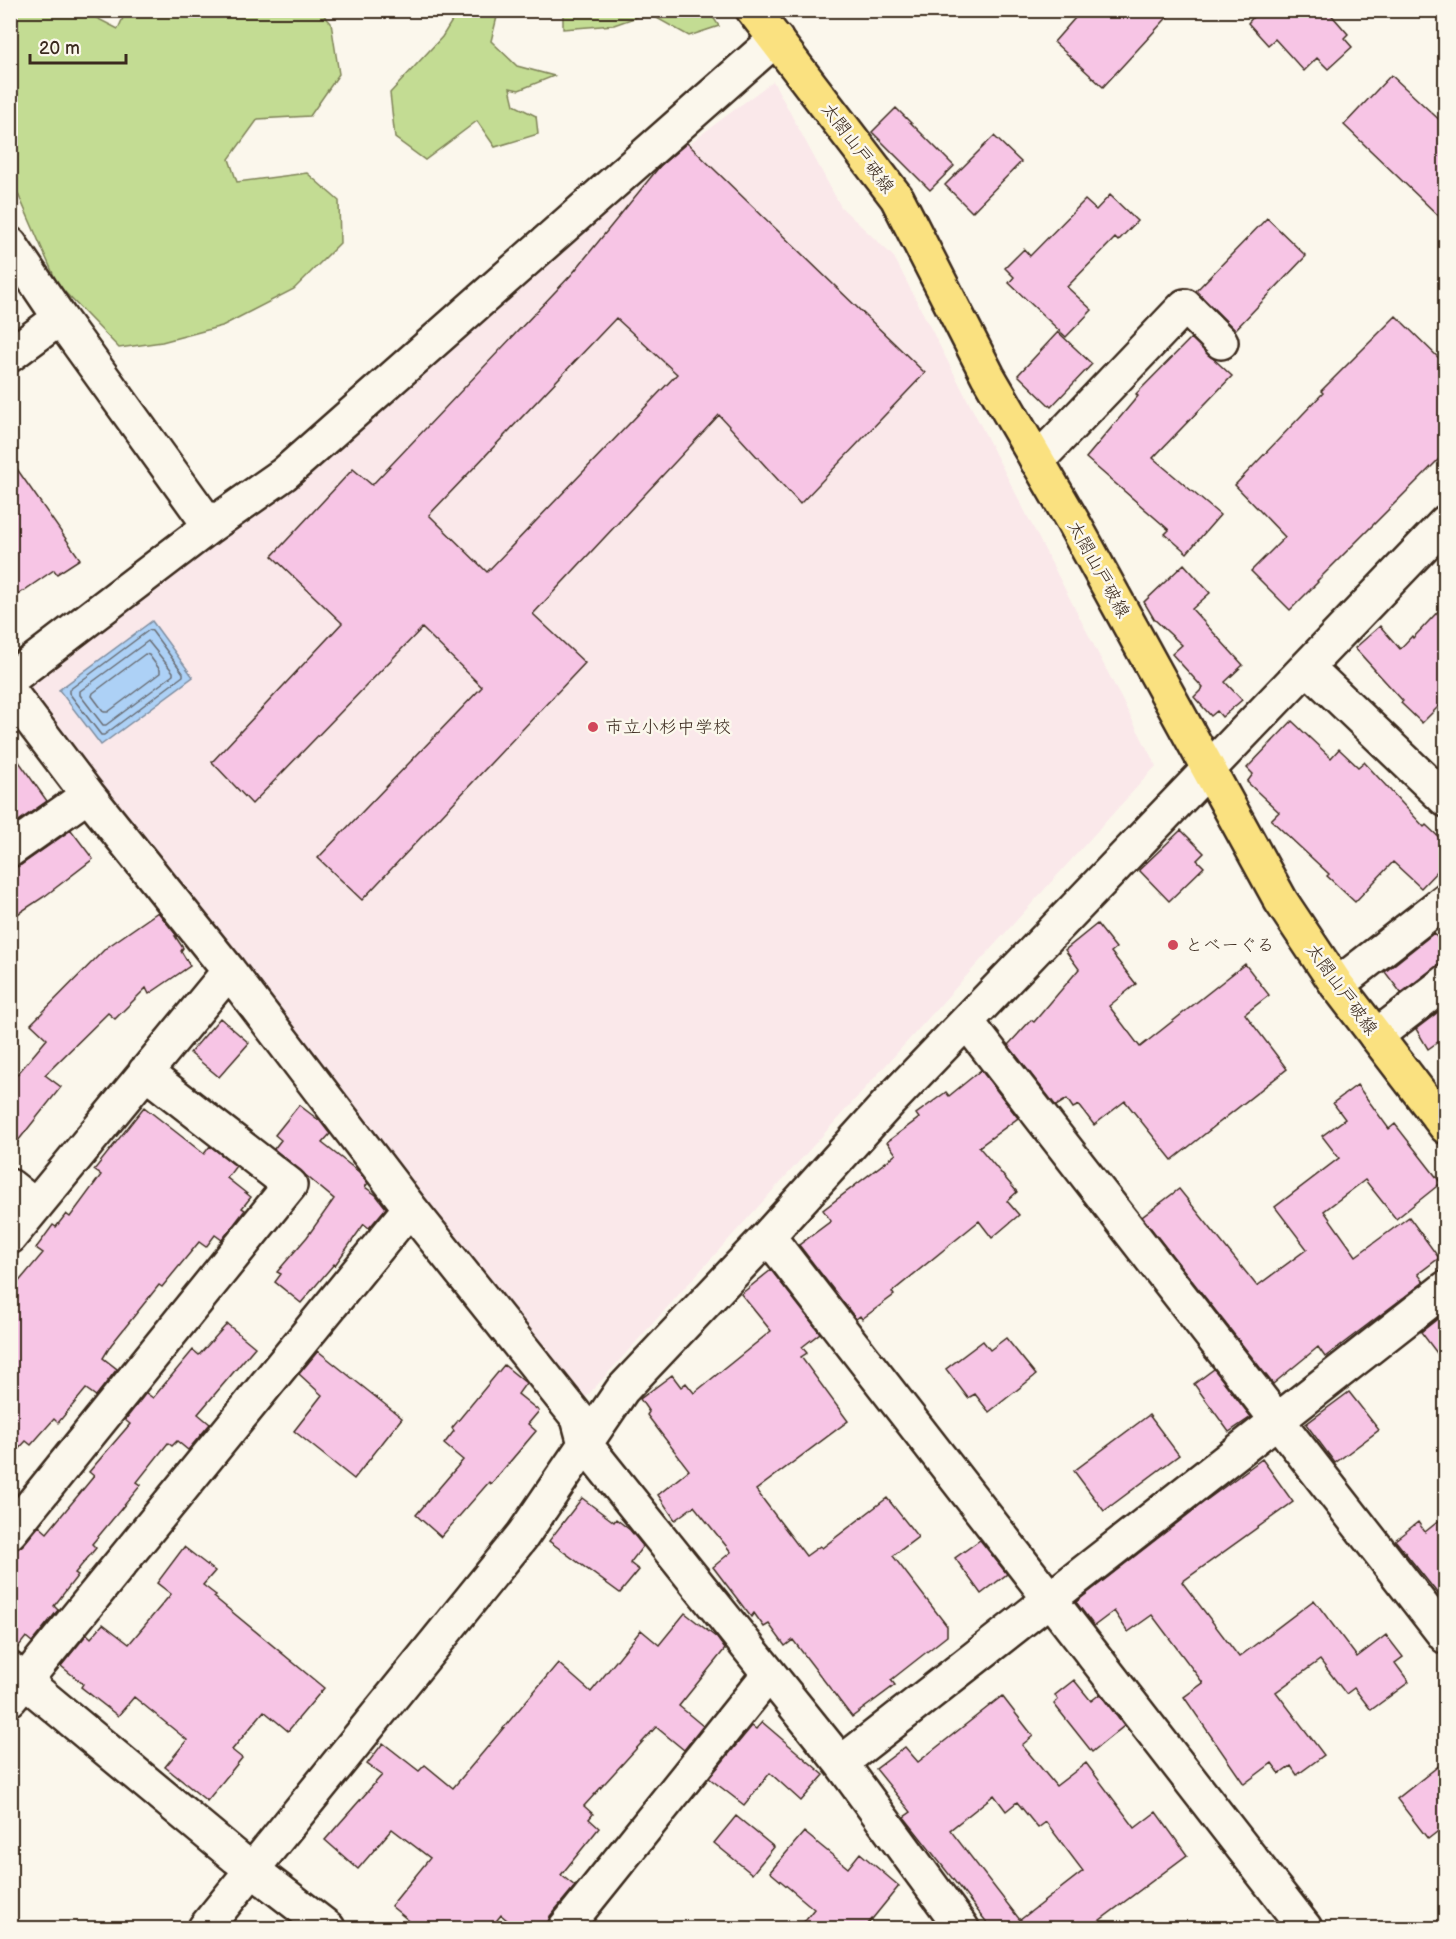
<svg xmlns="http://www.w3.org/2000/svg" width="1456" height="1939" viewBox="0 0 1456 1939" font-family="'Balsamiq Sans','Klee One',sans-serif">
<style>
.built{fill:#fae8ea}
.green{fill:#c3dc93;stroke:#7f8358;stroke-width:1.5}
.water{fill:#add1f6;stroke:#7f8ea0;stroke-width:1.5}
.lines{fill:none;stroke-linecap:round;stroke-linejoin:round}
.shore{stroke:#696d74;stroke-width:1.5}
.building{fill:#f7c5e5;stroke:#3b2a1e;stroke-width:1.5;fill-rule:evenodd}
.minor-casing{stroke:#3b2a1e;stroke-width:38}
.major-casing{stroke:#3b2a1e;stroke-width:38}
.minor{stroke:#fbf7ec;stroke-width:33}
.major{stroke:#fae180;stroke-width:33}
.poi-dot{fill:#d1495b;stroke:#fbf7ec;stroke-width:2}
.labels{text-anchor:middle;stroke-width:5;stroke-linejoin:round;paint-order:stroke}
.street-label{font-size:18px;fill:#3b2a1e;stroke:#fbf7ec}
.poi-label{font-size:18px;fill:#3b2a1e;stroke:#fbf7ec;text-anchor:start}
</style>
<rect width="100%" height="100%" fill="#fbf7ec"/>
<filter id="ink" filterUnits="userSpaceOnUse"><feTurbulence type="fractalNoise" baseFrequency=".0167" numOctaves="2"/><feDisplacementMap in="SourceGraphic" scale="12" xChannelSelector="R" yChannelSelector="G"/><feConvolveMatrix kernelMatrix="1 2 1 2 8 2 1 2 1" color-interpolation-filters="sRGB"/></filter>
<g filter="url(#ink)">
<path class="built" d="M 773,81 L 841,207 L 894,257 L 1156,766 L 580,1404 L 21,688 L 532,276 L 698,137 Z"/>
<path class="green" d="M 10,11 L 83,11 L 118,29 L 126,11 L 320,11 L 331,23 L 339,74 L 310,116 L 258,119 L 229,159 L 237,182 L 307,173 L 339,201 L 340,243 L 294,289 L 222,326 L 162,342 L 119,348 L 58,285 L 11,178 Z
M 458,11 L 495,11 L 497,17 L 491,41 L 517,66 L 554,76 L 519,90 L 510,88 L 514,105 L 536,116 L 538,134 L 495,147 L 477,121 L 425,160 L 395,138 L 390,93 L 442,37 Z
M 563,11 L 709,11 L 719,26 L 689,36 L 648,13 L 614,25 L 563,29 Z"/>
<path class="water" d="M 152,621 L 193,677 L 101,745 L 59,690 Z"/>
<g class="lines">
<path class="shore" d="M 149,630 L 152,631 L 183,673 L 183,676 L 104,735 L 101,735 L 69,693 L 69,690 Z
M 148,641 L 173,672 L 173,675 L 106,725 L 103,725 L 80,695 L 80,691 Z
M 145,654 L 149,655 L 160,670 L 160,673 L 108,712 L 104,712 L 92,696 L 93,693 Z"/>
</g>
<path class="building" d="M 1082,10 L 1174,10 L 1103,87 L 1054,42 Z
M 1249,10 L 1327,10 L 1348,34 L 1344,38 L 1352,47 L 1328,69 L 1317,58 L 1304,71 L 1275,39 L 1268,45 L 1248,23 L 1254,16 Z
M 1391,75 L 1446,126 L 1446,223 L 1344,125 Z
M 896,108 L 954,166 L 930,190 L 872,132 Z
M 994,136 L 1021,162 L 972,212 L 945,185 Z
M 687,143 L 925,373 L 800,504 L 719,415 L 533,614 L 585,663 L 362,900 L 318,858 L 482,687 L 422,628 L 252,804 L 212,762 L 342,623 L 272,556 L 353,469 L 372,485 L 572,274 L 660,166 ZM 616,318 L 677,374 L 487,572 L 429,515 Z
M 1110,195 L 1137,221 L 1118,241 L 1115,238 L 1067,287 L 1092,310 L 1066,337 L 1009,283 L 1014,277 L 1005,268 L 1024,249 L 1030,256 L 1085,200 L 1096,210 Z
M 1267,218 L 1306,256 L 1235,330 L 1196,291 Z
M 1396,316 L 1446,365 L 1446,452 L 1317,581 L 1318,582 L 1290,610 L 1251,571 L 1285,537 L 1235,485 L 1323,393 L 1321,391 Z
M 1058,332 L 1092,364 L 1051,407 L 1018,375 Z
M 1191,338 L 1232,376 L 1153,458 L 1220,515 L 1187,553 L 1165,534 L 1169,530 L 1086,458 L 1138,396 L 1136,394 Z
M 10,459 L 80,559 L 57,574 L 54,570 L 10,600 Z
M 1184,564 L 1210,593 L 1192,609 L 1243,665 L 1225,682 L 1242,700 L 1222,717 L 1217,711 L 1211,716 L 1194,697 L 1203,688 L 1172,654 L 1182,645 L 1154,619 L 1144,602 Z
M 1446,603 L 1446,699 L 1422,723 L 1401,703 L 1403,701 L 1355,648 L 1380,626 L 1400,649 L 1412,636 L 1413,638 Z
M 1292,721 L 1331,758 L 1339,749 L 1358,767 L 1364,762 L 1424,827 L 1426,825 L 1446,844 L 1446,862 L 1421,888 L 1393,862 L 1355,902 L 1327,876 L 1329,874 L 1271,820 L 1279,812 L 1247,782 L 1253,774 L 1247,768 Z
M 10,749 L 47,801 L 10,827 Z
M 71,830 L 93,859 L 45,896 L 10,919 L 10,869 L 21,865 Z
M 1181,830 L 1204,853 L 1197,860 L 1204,867 L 1169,901 L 1139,870 Z
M 158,912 L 177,936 L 175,936 L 183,948 L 181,951 L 190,966 L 149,994 L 146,988 L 115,1019 L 108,1013 L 45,1075 L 61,1087 L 10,1151 L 10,1083 L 47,1039 L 31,1024 L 106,948 Z
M 1097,924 L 1116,948 L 1111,952 L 1136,984 L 1109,1006 L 1140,1047 L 1245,964 L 1269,995 L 1245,1014 L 1287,1069 L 1172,1160 L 1125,1101 L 1094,1125 L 1079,1105 L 1073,1108 L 1067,1099 L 1056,1106 L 1008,1045 L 1031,1020 L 1034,1022 L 1079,969 L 1065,950 Z
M 1434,933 L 1446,950 L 1446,964 L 1435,967 L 1401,993 L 1385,972 Z
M 1446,1006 L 1446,1053 L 1438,1042 L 1428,1049 L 1416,1029 Z
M 220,1018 L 249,1043 L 219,1077 L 190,1053 Z
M 981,1070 L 1018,1118 L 979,1147 L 1017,1192 L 1007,1201 L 1019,1215 L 992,1238 L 979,1221 L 892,1292 L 894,1295 L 862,1319 L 860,1316 L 856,1319 L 799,1245 L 831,1221 L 823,1210 L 896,1154 L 887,1142 L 919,1118 L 916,1114 L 946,1092 L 949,1096 Z
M 1357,1085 L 1389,1129 L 1395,1124 L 1441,1183 L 1396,1219 L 1365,1180 L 1324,1211 L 1356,1256 L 1409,1217 L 1439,1258 L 1418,1274 L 1424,1282 L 1325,1357 L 1318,1347 L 1273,1384 L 1142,1217 L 1179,1189 L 1257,1286 L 1307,1249 L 1275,1207 L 1339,1158 L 1322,1136 L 1345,1119 L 1333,1103 Z
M 299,1105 L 320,1121 L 330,1134 L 322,1143 L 359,1172 L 368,1183 L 365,1187 L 376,1195 L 386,1208 L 369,1228 L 364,1224 L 335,1265 L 334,1264 L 301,1303 L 275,1282 L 281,1274 L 277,1272 L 307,1237 L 334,1199 L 274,1149 L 281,1140 L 275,1135 Z
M 144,1107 L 204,1154 L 210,1146 L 236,1166 L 227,1178 L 251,1197 L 242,1208 L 245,1210 L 222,1240 L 215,1235 L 206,1247 L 199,1242 L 162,1287 L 159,1285 L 111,1345 L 103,1358 L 117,1369 L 96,1396 L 86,1389 L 58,1423 L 54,1419 L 31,1445 L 26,1441 L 10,1458 L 10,1292 L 43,1253 L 36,1248 L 53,1225 L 56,1227 L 66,1214 L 70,1217 L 101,1175 L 94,1170 Z
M 771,1270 L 820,1333 L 802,1347 L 807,1353 L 801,1357 L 848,1421 L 756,1490 L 806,1556 L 820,1546 L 822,1548 L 887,1498 L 918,1537 L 893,1556 L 947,1626 L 947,1636 L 891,1680 L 895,1685 L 852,1717 L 793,1640 L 785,1646 L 769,1624 L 764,1627 L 754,1613 L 751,1617 L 713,1567 L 731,1552 L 694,1506 L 675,1520 L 658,1495 L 689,1470 L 647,1415 L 649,1412 L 640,1399 L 672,1375 L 681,1387 L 686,1383 L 694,1393 L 771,1331 L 741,1294 Z
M 1445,1313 L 1446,1313 L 1446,1365 L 1421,1332 Z
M 227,1324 L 255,1347 L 198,1414 L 210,1424 L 188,1450 L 177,1441 L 172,1446 L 168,1443 L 137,1482 L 141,1485 L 92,1544 L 96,1548 L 75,1573 L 78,1575 L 54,1606 L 58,1610 L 32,1642 L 26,1637 L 15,1651 L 10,1651 L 10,1550 L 17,1549 L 24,1544 L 39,1526 L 47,1533 L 94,1476 L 89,1472 L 130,1424 L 125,1420 L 146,1393 L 153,1398 L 193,1350 L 199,1355 Z
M 1006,1338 L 1036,1375 L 989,1412 L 975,1394 L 968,1398 L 946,1369 L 983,1341 L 990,1350 Z
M 318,1351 L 402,1418 L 354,1479 L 294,1431 L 322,1395 L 299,1374 Z
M 504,1365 L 526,1383 L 518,1394 L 539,1411 L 528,1424 L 536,1431 L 491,1484 L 489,1482 L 441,1537 L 416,1515 L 463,1460 L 444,1444 L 454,1431 L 452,1428 Z
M 1214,1369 L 1251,1417 L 1229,1432 L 1194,1384 Z
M 1349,1392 L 1379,1430 L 1335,1463 L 1306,1424 Z
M 1149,1415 L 1179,1455 L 1104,1511 L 1074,1471 Z
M 1262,1459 L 1293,1502 L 1182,1582 L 1239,1657 L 1314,1600 L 1357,1657 L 1386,1635 L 1403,1657 L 1395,1663 L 1409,1682 L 1371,1710 L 1354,1688 L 1346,1694 L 1320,1660 L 1276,1692 L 1324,1755 L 1297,1775 L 1291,1766 L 1280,1774 L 1272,1763 L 1244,1784 L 1184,1697 L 1203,1683 L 1152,1615 L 1128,1632 L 1114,1611 L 1094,1626 L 1076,1602 L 1208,1499 Z
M 582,1498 L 614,1522 L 616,1519 L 630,1530 L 643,1546 L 630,1563 L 639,1570 L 620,1593 L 549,1541 Z
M 1446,1515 L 1446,1604 L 1395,1540 L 1418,1522 L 1425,1532 Z
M 980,1540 L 1007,1574 L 981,1594 L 955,1558 Z
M 184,1547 L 215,1571 L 203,1585 L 216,1595 L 214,1597 L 324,1688 L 288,1731 L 264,1711 L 232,1750 L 242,1758 L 207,1801 L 165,1767 L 187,1740 L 134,1697 L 118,1716 L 81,1687 L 83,1684 L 61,1666 L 87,1634 L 91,1638 L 103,1624 L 129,1644 L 171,1594 L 157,1583 Z
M 685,1613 L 717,1638 L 725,1649 L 679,1706 L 703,1726 L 684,1750 L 656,1727 L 584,1806 L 593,1814 L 589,1819 L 599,1828 L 561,1875 L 575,1886 L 550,1916 L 547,1929 L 518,1929 L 501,1915 L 490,1929 L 419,1929 L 391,1906 L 430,1858 L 392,1829 L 358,1869 L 325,1840 L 382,1775 L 367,1764 L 383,1743 L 419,1771 L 425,1765 L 453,1788 L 558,1663 L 591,1692 L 641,1630 L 659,1645 Z
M 1074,1680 L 1091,1701 L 1100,1694 L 1124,1726 L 1092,1752 L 1054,1704 L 1058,1700 L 1055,1695 Z
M 1002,1696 L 1033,1736 L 1022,1745 L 1056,1786 L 1086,1763 L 1135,1828 L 1156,1812 L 1187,1855 L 1088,1929 L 992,1929 L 904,1817 L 911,1812 L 876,1769 L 905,1747 L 918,1762 ZM 994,1795 L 1006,1811 L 1017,1802 L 1038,1828 L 1046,1822 L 1083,1871 L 1020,1920 L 950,1830 Z
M 762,1722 L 824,1775 L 801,1801 L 770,1773 L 744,1805 L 709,1778 L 752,1726 L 756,1729 Z
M 1446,1760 L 1446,1825 L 1428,1839 L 1397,1799 Z
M 736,1816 L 774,1847 L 752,1874 L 714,1843 Z
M 804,1832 L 848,1868 L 860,1853 L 899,1886 L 864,1929 L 798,1929 L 814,1909 L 770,1872 Z"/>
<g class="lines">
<defs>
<path id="minor" d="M 10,244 L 60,318 L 10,355
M 60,318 L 210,526
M 1037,461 L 1185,306 L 1221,342
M 1307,667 L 1446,800
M 10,679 L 210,526 L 284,474 L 776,39
M 10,692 L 88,795 L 229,971 L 410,1208 L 578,1418 L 585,1444 L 841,1763 L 962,1928
M 10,850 L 88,795
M 1337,985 L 1446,900
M 967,1022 L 1446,1637
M 1376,1036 L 1446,982
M 10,1186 L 35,1206
M 768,1236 L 1305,1928
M 10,1237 L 229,971
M 10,1532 L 290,1185 L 145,1072
M 10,1669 L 236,1857 L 328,1928
M 10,1699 L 410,1208
M 841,1763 L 1446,1288
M 205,1928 L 523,1535 L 622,1390 L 768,1236 L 891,1100 L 1446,522
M 565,1928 L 769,1674"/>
<path id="major" d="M 753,10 L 897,198 L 988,376 L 1073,522 L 1281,901 L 1337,985 L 1446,1127"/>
</defs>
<use href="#minor" class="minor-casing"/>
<use href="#major" class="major-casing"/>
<use href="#minor" class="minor"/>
<use href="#major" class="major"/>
</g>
</g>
<g class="poi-dot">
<circle cx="593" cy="727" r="6"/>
<circle cx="1173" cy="945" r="6"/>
</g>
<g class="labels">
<g class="street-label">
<text transform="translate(858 148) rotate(53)" y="6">太閤山戸破線</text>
<text transform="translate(1099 569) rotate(61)" y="6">太閤山戸破線</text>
<text transform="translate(1342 989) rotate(54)" y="6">太閤山戸破線</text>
</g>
<g class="poi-label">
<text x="605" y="733">市立小杉中学校</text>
<text x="1185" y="951">とべーぐる</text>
</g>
</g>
<rect width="1456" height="1939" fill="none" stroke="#fbf7ec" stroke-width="36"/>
<rect x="18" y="18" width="1420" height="1903" fill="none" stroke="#3b2a1e" stroke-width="2" filter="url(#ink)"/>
<path d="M30 54v9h96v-9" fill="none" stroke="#3b2a1e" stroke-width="3"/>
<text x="39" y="54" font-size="18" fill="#3b2a1e" stroke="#fbf7ec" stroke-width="4.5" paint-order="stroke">20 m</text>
</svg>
